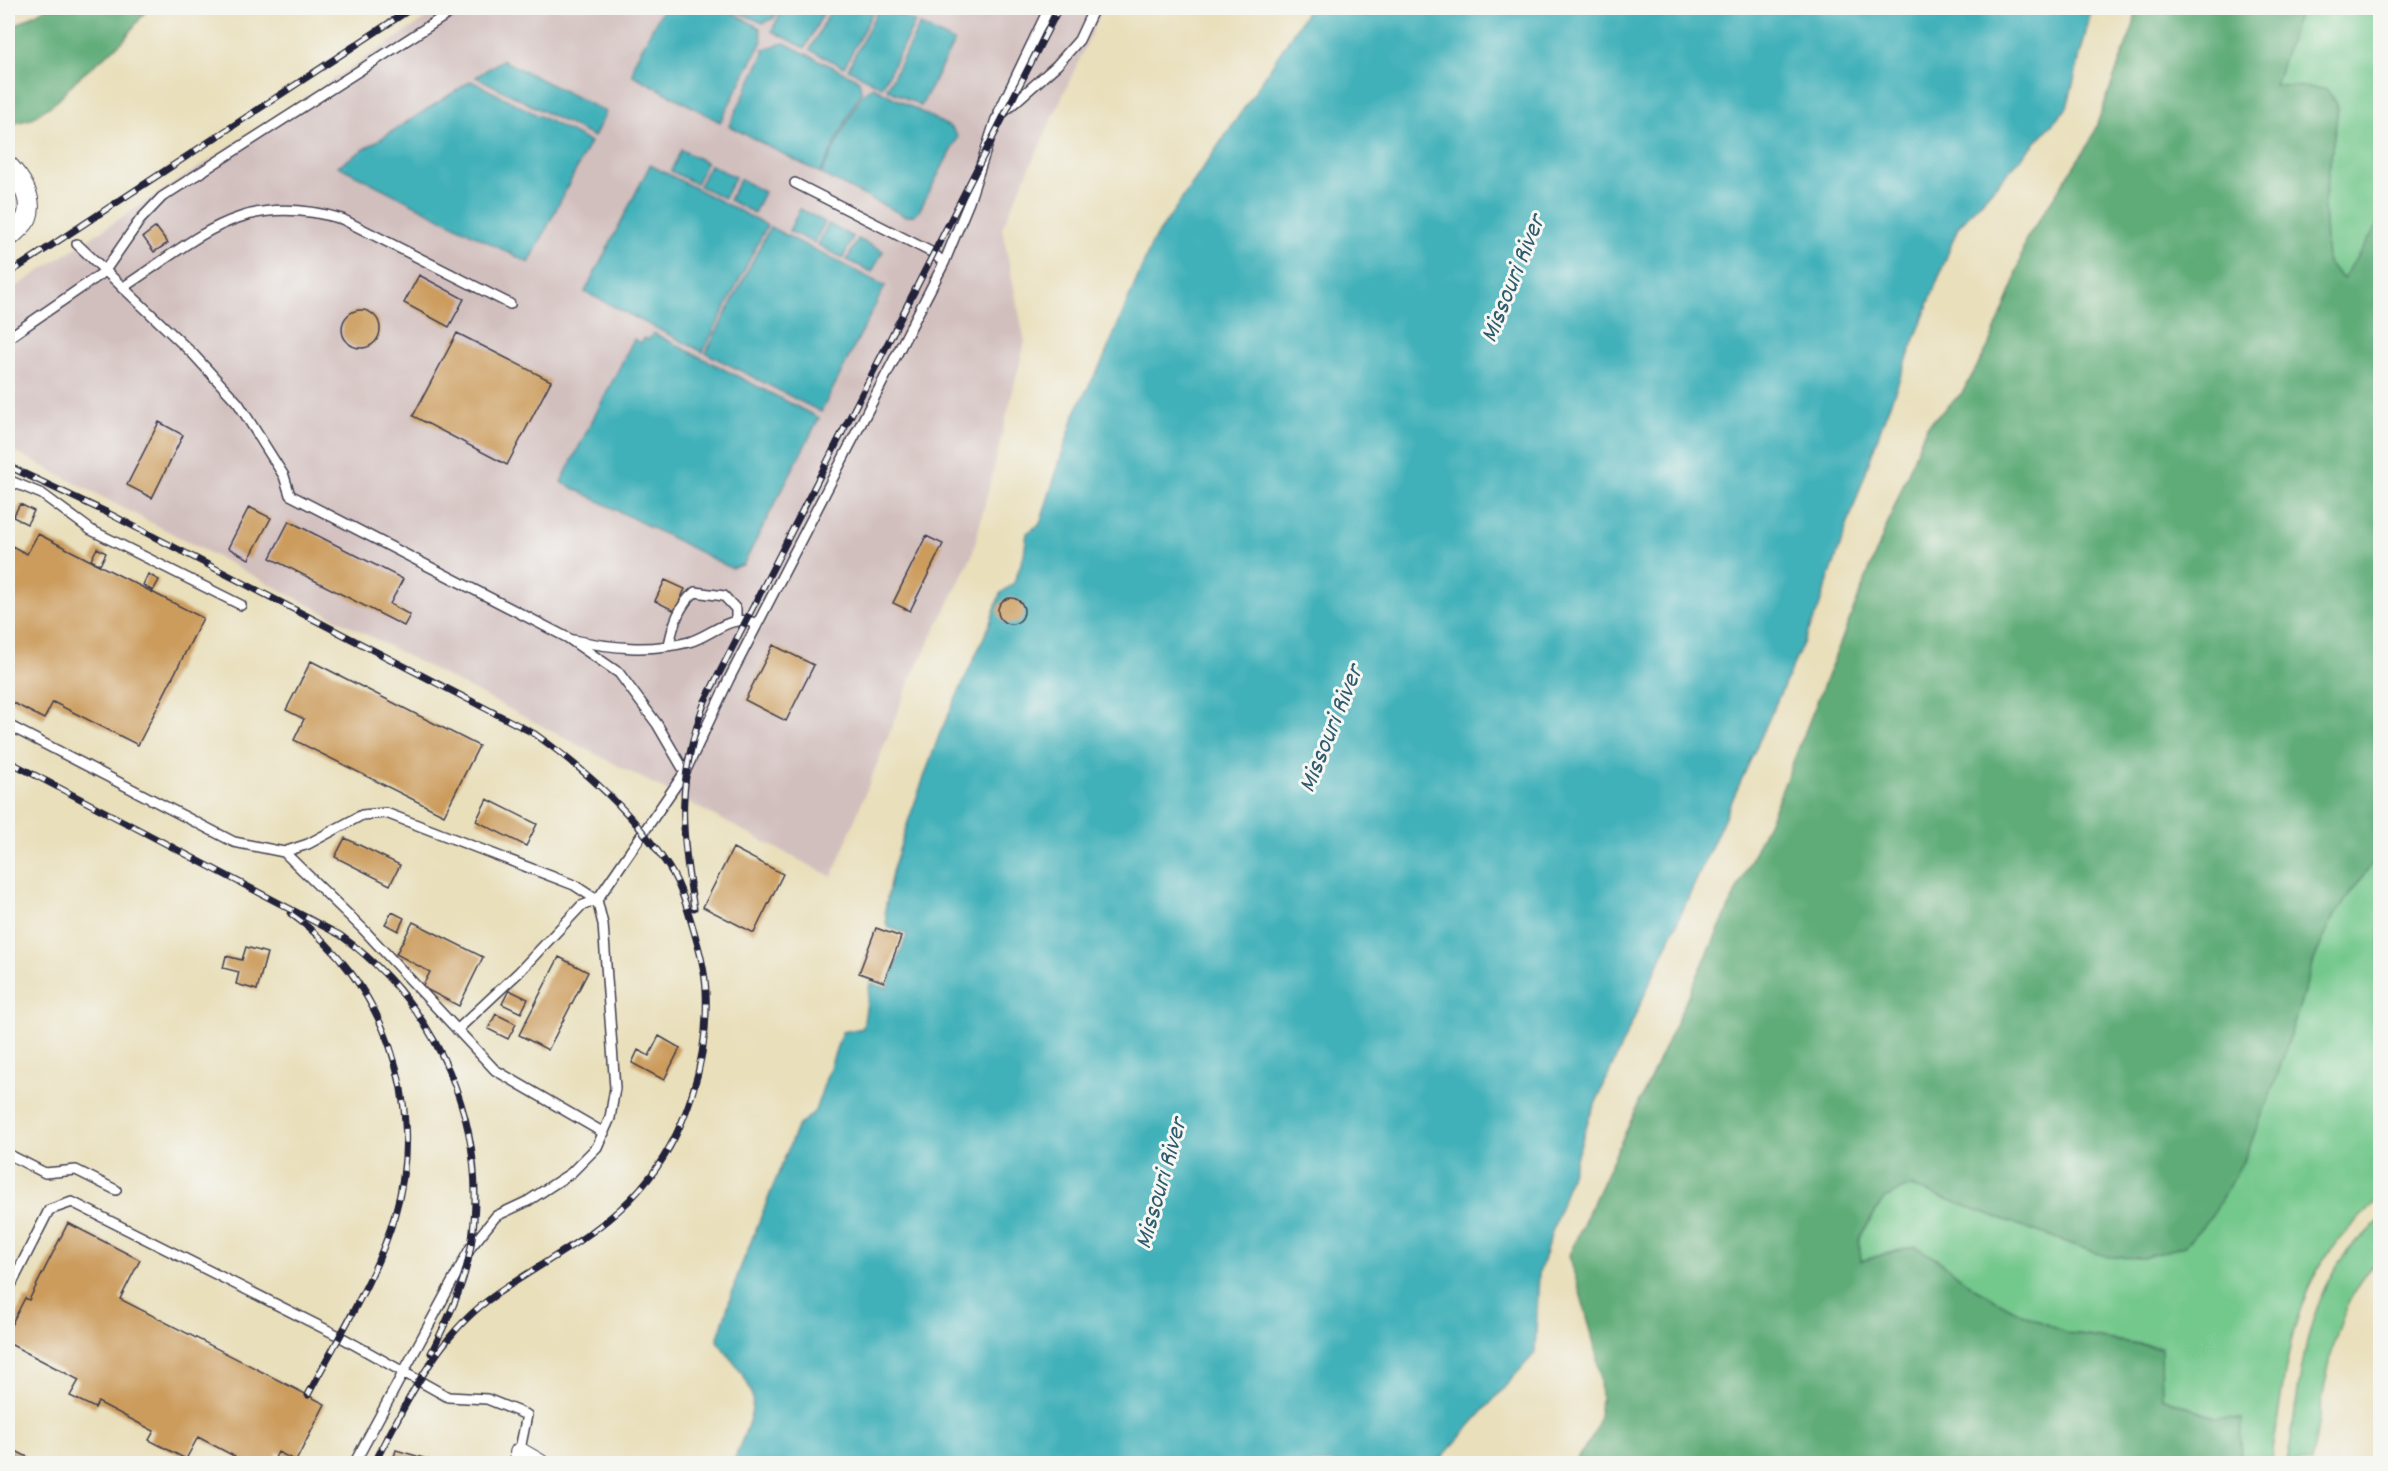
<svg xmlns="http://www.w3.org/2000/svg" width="2388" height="1471" viewBox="0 0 2388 1471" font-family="Dekko,sans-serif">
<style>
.industrial{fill:#d1bfbe}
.green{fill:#73c88c;stroke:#4a7564;stroke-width:1.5}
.forest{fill:#5eac78;stroke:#40675a;stroke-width:1.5}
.water{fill:#40b0b9;stroke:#31697a;stroke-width:1.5}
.building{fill:#cc9c5d}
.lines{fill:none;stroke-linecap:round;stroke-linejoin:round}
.lane-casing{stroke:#403e4e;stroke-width:12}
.street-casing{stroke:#403e4e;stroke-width:22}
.lane{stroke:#fff;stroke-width:9}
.street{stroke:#fff;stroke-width:20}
.rail-casing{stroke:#22223b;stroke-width:7}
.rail{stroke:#f6f6f2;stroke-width:4.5;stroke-dasharray:14;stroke-linecap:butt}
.labels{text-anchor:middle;stroke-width:6;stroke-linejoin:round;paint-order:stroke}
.water-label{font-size:26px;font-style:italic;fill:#2e5b6d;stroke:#f6f6f2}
</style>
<rect width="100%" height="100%" fill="#f6f6f2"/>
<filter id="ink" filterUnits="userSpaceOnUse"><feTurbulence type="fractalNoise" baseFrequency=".0167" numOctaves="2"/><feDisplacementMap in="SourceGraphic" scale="12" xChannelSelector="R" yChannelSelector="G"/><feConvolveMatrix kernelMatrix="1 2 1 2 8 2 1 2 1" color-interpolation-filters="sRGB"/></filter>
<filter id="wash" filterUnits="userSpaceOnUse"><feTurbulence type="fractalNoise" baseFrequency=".008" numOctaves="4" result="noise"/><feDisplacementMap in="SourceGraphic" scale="24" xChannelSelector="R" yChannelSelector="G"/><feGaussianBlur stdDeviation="1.35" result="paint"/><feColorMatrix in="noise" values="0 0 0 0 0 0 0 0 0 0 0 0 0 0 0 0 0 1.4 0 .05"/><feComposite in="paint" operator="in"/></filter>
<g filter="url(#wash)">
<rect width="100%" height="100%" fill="#e9dfbb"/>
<path class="industrial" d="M 442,8 L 1103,8 L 1002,228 L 1025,342 L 972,556 L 911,678 L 832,877 L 8,448 L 8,292 Z"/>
<path class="green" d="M 2300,8 L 2380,8 L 2380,221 L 2344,280 L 2327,263 L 2324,204 L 2338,108 L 2275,85 Z
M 2380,857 L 2380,1198 C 2362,1216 2342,1233 2327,1255 C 2286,1315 2283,1394 2271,1463 L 2240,1463 L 2242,1419 L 2216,1418 L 2162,1397 L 2160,1347 L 2067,1333 L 2022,1314 L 1974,1288 L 1941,1262 L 1915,1246 L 1860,1261 L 1859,1238 L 1884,1198 L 1910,1186 L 2108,1257 L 2277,1077 L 2314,960 L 2333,917 L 2375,860 Z
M 2380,1221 L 2380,1256 C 2329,1309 2325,1394 2311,1463 L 2287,1463 C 2299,1398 2302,1305 2347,1252 C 2356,1241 2370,1231 2380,1221 Z"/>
<path class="forest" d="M 46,8 L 148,8 L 123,41 L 75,81 L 56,102 L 31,119 L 8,125 L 8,30 Z
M 2136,8 L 2300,8 L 2275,85 L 2327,89 L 2338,108 L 2324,204 L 2327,263 L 2343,279 L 2380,221 L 2380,857 L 2375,860 L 2333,917 L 2314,960 L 2277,1077 L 2246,1156 L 2211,1217 L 2184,1246 L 2143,1258 L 2108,1257 L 1910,1186 L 1884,1198 L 1859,1238 L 1861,1261 L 1915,1246 L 1941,1262 L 1974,1288 L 2022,1314 L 2067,1333 L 2161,1348 L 2162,1397 L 2215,1418 L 2242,1419 L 2240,1463 L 1573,1463 C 1578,1456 1585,1449 1590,1441 C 1619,1394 1582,1305 1569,1255 L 1776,805 L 1926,427 L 1962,393 L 1988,347 L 2014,284 L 2025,241 L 2091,140 L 2134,24 Z"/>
<path class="water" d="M 663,8 L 724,8 L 760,28 L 762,41 L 720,122 L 633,75 L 634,63 Z
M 728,8 L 779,8 L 774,18 L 763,23 Z
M 783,8 L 826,8 L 805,48 L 772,31 Z
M 832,8 L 875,8 L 844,67 L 810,50 Z
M 879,8 L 885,8 L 915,22 L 882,87 L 848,69 Z
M 1309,8 L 2092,8 L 2067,108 L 1958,227 L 1883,422 L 1818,610 L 1589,1118 L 1539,1273 L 1535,1353 L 1437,1463 L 733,1463 C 760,1395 763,1399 717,1341 L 738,1274 L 797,1127 L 815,1111 L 842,1032 L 863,1028 L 870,983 L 887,988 L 907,934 L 887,927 L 885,910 L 892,872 L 909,819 L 940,733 L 989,626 L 1000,594 L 1014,583 L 1024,555 L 1027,533 L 1040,524 L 1076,410 L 1103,360 L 1153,241 L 1251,98 Z
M 920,25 L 954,42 L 921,106 L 887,89 Z
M 784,43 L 859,80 L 861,91 L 820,173 L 729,126 L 765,51 L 763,49 Z
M 502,60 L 606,112 L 594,137 L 476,77 Z
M 471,81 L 590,142 L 529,263 L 338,166 Z
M 873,87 L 952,128 L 958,137 L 919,211 L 914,215 L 905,216 L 821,174 L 862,94 Z
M 681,150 L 706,162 L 696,184 L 671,171 Z
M 650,165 L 767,225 L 703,352 L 585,292 Z
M 710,165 L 735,177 L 724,198 L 699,186 Z
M 740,179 L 764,192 L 754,213 L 729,200 Z
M 800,209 L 825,222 L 814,243 L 789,231 Z
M 828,224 L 853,237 L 843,258 L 818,245 Z
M 770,227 L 885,286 L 821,412 L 706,353 Z
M 858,239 L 883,251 L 872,272 L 847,260 Z
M 653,333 L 819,418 L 743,565 L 731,568 L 561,482 L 634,339 L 641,343 L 644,338 L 649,340 Z"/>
<g id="blocks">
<path class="building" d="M 156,227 L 168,243 L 154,252 L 143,237 Z
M 419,275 L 464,299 L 449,327 L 404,303 Z
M342 329a19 19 0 1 1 38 0a19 19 0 1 1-38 0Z
M 457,333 L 551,381 L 507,465 L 413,416 Z
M 159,422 L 183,435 L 152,498 L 127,485 Z
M 20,504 L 34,511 L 27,524 L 13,517 Z
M 249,507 L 271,518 L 249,559 L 228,548 Z
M 289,521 L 403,579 L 390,604 L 410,615 L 404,626 L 270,558 Z
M 38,534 L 203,618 L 138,745 L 53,702 L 44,719 L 8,700 L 8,544 L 27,554 Z
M 926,536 L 943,544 L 910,611 L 893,603 Z
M 97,548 L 106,553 L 100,565 L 91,560 Z
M 148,574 L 159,580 L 153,591 L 143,585 Z
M 665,580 L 685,589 L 675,611 L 655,601 Z
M998 611a13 13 0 1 1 26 0a13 13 0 1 1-26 0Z
M 773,645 L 814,665 L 786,721 L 745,700 Z
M 311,661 L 479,746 L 444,815 L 294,740 L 304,719 L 286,710 Z
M 487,799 L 537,824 L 526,846 L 476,821 Z
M 345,838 L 400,865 L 390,885 L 335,857 Z
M 733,848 L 783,874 L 754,933 L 703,907 Z
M 392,912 L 404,918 L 398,931 L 385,924 Z
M 413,922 L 483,957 L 459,1006 L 422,987 L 430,972 L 396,954 Z
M 876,928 L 901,937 L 884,982 L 859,973 Z
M 246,947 L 267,953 L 257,990 L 236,984 L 239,972 L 223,968 L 226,956 L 242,960 Z
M 559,957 L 588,972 L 548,1050 L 519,1035 Z
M 509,990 L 528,999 L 521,1013 L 502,1004 Z
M 496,1014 L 516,1024 L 508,1039 L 488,1029 Z
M 659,1036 L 680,1048 L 664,1080 L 632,1063 L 638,1050 L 649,1056 Z
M 68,1223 L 140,1260 L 120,1299 L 325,1404 L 296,1461 L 278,1452 L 272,1464 L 249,1464 L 198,1437 L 186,1459 L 149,1440 L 154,1431 L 98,1402 L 95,1408 L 70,1396 L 79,1380 L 8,1343 L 8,1331 L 25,1298 L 29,1300 Z
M 8,1447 L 41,1464 L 8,1464 Z
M 396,1450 L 434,1461 L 433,1464 L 392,1464 Z"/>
</g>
</g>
<g filter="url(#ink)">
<use href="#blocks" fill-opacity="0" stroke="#403e4e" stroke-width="1.5"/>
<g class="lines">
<defs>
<path id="lane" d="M 999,112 L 1048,10
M 795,183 L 933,253 L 944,263
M 77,244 L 193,354 L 238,403 L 284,476 L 290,495 L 568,638 L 619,673 L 657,724 L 685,772
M 122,288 C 201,237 241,190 342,219 L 510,304
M 8,338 L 104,272 L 140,220 L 162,197 L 457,8
M 8,480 L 42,494 L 91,530 L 241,605
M 573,640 C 611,648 650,652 689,642 C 713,635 731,612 757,624
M 669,645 C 673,625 679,605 695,592 L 724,596 L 736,609 L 736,620
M 8,725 L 234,842 L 284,852 L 308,844 L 362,815 L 386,813 L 574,885 L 597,900
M 284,852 L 363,929 L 495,1070 L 604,1133
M 457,1030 L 518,973 L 581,906 L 597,900
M 8,1154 L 45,1173 L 76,1170 L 116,1190
M 8,1291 L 49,1210 L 72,1202 L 339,1336 L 448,1397 L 487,1399 L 527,1415 L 517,1464
M 354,1464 L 471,1247 L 496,1216 L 528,1201 L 571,1173 L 597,1147 L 610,1118 L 615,1088 L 603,924 L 597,900 L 685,772 L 729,679 L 944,263 L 969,202 L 996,119 L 1057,65 L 1079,40 L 1094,8"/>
<path id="street" d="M 8,166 C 20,179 34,198 27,217 C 25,223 16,230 11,235
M 520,1453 L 539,1464"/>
</defs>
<use href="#lane" class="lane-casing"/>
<use href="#street" class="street-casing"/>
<use href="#lane" class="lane"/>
<use href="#street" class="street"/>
<defs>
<path id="rail" d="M 8,274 L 412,8
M 8,466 L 108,513 L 535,734 C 584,769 630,810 664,860 C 679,880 686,904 693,928 C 699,949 705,969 706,991 C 709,1060 686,1137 640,1189 C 597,1238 538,1263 487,1301 C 435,1340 404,1407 374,1464
M 8,761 L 340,935 C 438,1006 490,1125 471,1246 C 465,1284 448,1319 431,1353
M 694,908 C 680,828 677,779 705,701 L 1059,8
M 291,914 C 385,980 427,1105 395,1214 C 377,1277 338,1337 308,1395"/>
</defs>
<use href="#rail" class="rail-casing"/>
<use href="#rail" class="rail"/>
</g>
</g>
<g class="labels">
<g class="water-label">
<text transform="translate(1511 278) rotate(-68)" y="9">Missouri River</text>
<text transform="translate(1329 728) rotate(-68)" y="9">Missouri River</text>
<text transform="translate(1159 1183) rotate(-74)" y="9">Missouri River</text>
</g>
</g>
<rect width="2388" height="1471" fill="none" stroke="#f6f6f2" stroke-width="30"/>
</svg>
